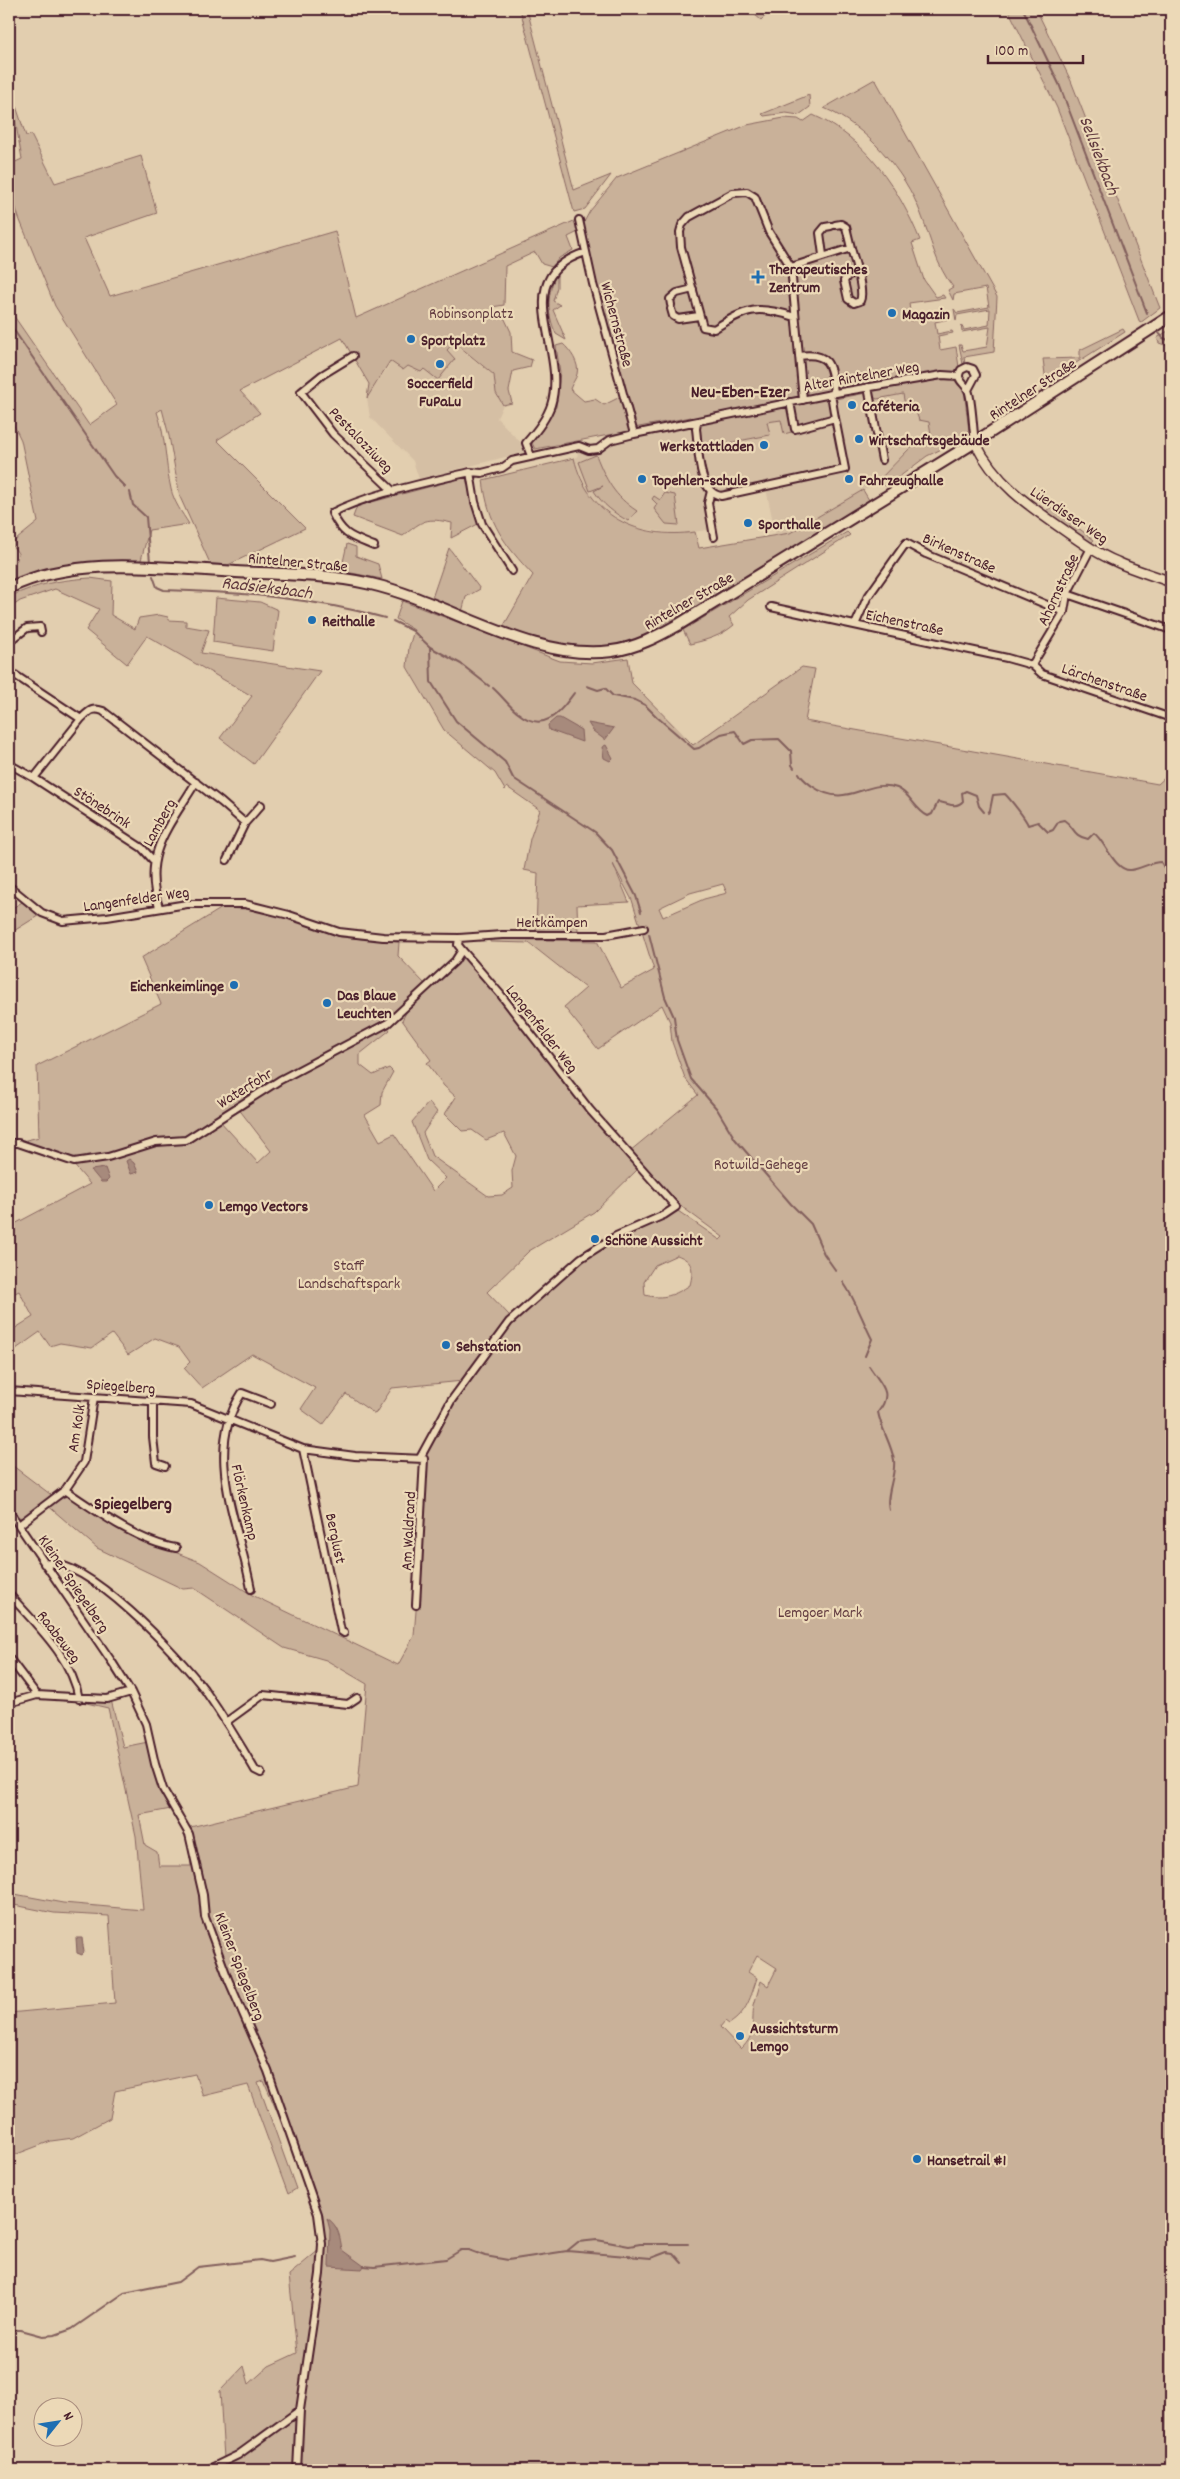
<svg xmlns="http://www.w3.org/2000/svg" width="1180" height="2479" viewBox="0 0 1180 2479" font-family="Dekko,sans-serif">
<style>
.built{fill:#d5bfa4}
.green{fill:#c9b199;stroke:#8a6862;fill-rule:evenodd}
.water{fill:#a78a7c;stroke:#825f5c}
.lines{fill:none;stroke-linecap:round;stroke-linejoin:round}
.stream{stroke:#825f5c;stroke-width:2}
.minor-casing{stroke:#4a1f2b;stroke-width:10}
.secondary-casing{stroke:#4a1f2b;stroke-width:12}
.primary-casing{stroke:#4a1f2b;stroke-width:14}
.minor{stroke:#ecd9b7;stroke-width:6}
.secondary{stroke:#ecd9b7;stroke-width:9}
.primary{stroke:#ecd9b7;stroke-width:10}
.poi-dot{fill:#1f6fb2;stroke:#ecd9b7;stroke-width:2}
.labels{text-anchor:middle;stroke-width:4.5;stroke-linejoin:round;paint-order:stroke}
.poi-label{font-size:16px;font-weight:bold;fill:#4a1f2b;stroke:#ecd9b7;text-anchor:start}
.park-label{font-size:16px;fill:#633c41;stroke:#ecd9b7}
.street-label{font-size:16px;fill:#4a1f2b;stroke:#ecd9b7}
.water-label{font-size:18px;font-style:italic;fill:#613a3f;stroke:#ecd9b7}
.neighbourhood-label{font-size:18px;font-weight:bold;fill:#4a1f2b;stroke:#ecd9b7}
</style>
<rect width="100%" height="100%" fill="#e2ceaf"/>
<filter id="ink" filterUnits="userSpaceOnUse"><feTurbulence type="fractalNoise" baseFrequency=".02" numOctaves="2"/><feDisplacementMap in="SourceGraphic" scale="10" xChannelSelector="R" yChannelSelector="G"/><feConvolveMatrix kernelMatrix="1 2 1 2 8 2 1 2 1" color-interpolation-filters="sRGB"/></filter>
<g filter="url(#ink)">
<path class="built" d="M 413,302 L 465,353 L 494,375 L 496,393 L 503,405 L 497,418 L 529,451 L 419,479 L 413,461 L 370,417 L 367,398 L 388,367 Z
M 866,393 L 877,399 L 903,394 L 913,404 L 915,412 L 929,422 L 932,440 L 911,446 L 876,483 L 790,533 L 776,536 L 765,484 L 726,493 L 708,484 L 700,448 L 769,435 L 767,422 L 781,419 L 785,434 L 832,421 L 830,400 Z
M 692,424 L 704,487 L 707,492 L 713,529 L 680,534 L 634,528 L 621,523 L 603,509 L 587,491 L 574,460 L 578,455 L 576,450 L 588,453 L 607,448 L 613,442 Z"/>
<path class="green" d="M 520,9 L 527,9 L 574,190 L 611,175 L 585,209 L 574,212 Z
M 748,9 L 773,9 L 761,20 Z
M 1008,9 L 1036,9 L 1071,81 L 1160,308 L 1140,323 L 1057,108 Z
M 875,79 L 997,297 L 994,352 L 964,357 L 965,364 L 963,364 L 959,345 L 961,345 L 963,351 L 987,347 L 990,327 L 962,332 L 961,325 L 964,330 L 989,325 L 990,309 L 957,315 L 956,321 L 954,309 L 957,313 L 989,307 L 986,288 L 954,294 L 953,300 L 948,290 L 953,287 C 936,266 931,239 921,214 C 905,171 866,126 824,108 Z
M 9,85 L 26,136 L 31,135 L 55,183 L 141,156 L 157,213 L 84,238 L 110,296 L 335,231 L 356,318 L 576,220 L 580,231 L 568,237 L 573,250 L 559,258 L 552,267 L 542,264 L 535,252 L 505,266 L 504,305 L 492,307 L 493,316 L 503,315 L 511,332 L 512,352 L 532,360 L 530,367 L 513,371 L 509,391 L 512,403 L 503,405 L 496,393 L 494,375 L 454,342 L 447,350 L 455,359 L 438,380 L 424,369 L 421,372 L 408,366 L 403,370 L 390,361 L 367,398 L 369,384 L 342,338 L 240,391 L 260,413 L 217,440 L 305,528 L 228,565 L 212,564 L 209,561 L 180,497 L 169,436 L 162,409 L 157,412 C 166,437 165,463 171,489 C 174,502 182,513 189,524 L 149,530 L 141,560 L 141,564 L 61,566 L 9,583 L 9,567 L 17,560 L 18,553 L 11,544 L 38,522 L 21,440 L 9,415 L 9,309 L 89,425 L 117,405 L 55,306 L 19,218 L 9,186 L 9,165 L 22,159 Z
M 809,95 L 810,107 L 799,115 L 786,113 L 764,116 L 762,114 Z
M 813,115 C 866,138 899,189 920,240 L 912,243 L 924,280 L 936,297 L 943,295 L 945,298 L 909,303 L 911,321 L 947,315 L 948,319 L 935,322 L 937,334 L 952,331 L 953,333 L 938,336 L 940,350 L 956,347 L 959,367 L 955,370 L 957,381 L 964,390 L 969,431 L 952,444 L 927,456 L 887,486 L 876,483 L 912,446 L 932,440 L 929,422 L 919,420 L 913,404 L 905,406 L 903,394 L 877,399 L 866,393 L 830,400 L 833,421 L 784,434 L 781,420 L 767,422 L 770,435 L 696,449 L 691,417 L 634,428 L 583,237 L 584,222 L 590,211 L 617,178 L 747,125 L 784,118 L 798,119 L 803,122 Z
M 557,273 L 557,287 L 553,301 L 560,305 L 553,310 L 566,340 L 556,334 C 546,312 547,293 557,273 Z
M 1123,329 L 1125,332 L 1046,382 L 1043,359 L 1080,358 L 1080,350 Z
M 1171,329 L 1171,347 L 1159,343 L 1157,338 Z
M 563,344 C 570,350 580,364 577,374 C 576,379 572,383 570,389 L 584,401 L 595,399 L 604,405 L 622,396 L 631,429 L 630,431 L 535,449 L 531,441 L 556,407 L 560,372 L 556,346 Z
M 596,455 C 606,480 614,496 637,511 L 628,521 C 614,513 603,505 594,491 L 603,486 L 590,491 L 579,462 Z
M 574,458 C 588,516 638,540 695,532 L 699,548 L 790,533 L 863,490 L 872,505 L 671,624 L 635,640 L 615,646 L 576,648 L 546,643 L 503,627 L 533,575 C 504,544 488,523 483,480 Z
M 466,477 L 478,524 L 451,538 L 452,523 C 426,517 423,520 403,536 L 353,517 L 357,506 Z
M 665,493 L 675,495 L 679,525 L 666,524 L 654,509 L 657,504 L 652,499 L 654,496 L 660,500 Z
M 1051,507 L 1094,540 L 1091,543 L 1046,511 Z
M 847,532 L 850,535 L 748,600 L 729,617 L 734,625 C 721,636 707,640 690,644 L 683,630 Z
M 347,544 L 356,547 L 356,556 L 378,564 L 382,579 L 341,571 Z
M 449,548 L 480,589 L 466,597 L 462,612 L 432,598 Z
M 90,578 L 112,581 L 111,615 L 135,629 L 139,618 L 159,615 L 168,617 L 169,620 L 186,621 L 186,626 L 209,630 L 201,653 L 320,671 L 254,764 L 220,738 L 252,696 L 147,636 L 127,664 L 86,630 L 99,609 L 55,589 L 20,601 L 9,609 L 9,597 C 37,584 59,580 90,578 Z
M 216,598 L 260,602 L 278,610 L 273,651 L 213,642 Z
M 402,601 L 560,661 L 592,663 L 628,658 L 632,683 L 693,745 L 802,667 L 815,669 L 805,721 L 1158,784 L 1171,772 L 1171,2470 L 220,2470 L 224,2459 L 220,2391 L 244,2366 L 249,2384 L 269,2366 L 297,2353 L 289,2275 L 325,2245 L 320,2213 L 264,2081 L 258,2083 L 296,2189 L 288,2194 L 248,2085 L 203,2096 L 195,2074 L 115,2091 L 110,2118 L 73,2138 L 51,2141 L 9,2157 L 9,2013 L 115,2003 L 109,1916 L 54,1913 L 9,1904 L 9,1893 L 63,1903 L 143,1910 L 136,1836 L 108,1708 L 82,1702 L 111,1700 L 123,1747 L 148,1742 L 171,1809 L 139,1815 L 145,1845 L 157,1852 L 159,1866 L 191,1866 L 188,1844 L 182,1829 L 358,1787 L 367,1684 L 326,1660 L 284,1648 L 194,1588 L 183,1589 L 97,1548 L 46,1504 L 25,1518 L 18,1517 L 9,1507 L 9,1463 L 58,1500 L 67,1496 L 134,1536 L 200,1562 L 252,1595 L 398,1665 L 414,1636 L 421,1548 L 426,1453 L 463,1381 L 392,1388 L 375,1414 L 346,1394 L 323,1425 L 301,1409 L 315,1388 L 252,1354 L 202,1388 L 184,1368 L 190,1362 L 179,1347 L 155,1338 L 128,1355 L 112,1334 L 92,1348 L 60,1343 L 50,1346 L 40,1332 L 9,1354 L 9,1332 L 33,1317 L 19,1291 L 9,1296 L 9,1227 L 90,1184 L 72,1163 L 144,1147 L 190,1143 L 220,1121 L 258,1163 L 271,1151 L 238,1108 L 263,1092 L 387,1026 L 390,1030 L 360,1054 L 360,1065 L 373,1075 L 389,1068 L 393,1072 L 382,1092 L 381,1105 L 365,1115 L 380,1141 L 394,1134 L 433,1191 L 446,1178 L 427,1160 L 412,1122 L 429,1102 L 437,1112 L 423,1133 L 432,1156 L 488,1196 L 502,1195 L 513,1188 L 512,1171 L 516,1156 L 504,1133 L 486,1140 L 472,1130 L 462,1131 L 445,1114 L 456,1097 L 444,1086 L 427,1063 L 431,1060 L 402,1020 L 407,1011 L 463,956 L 488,984 L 578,1099 L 639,1168 L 594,1212 L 529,1251 L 487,1292 L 510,1316 L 482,1351 L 464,1380 L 511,1324 L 582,1260 L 618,1239 L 678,1211 L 720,1240 L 723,1237 L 678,1204 L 630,1151 L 698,1095 L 685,1078 L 672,1042 L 670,1022 L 662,1005 L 598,1049 L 564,1007 L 586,988 L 529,943 L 490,942 L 490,939 L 597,941 L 621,988 L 654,970 L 632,900 L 613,864 L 629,902 L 577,905 L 578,932 L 536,930 L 538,873 L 524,870 L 530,839 L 540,810 L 507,787 L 505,790 L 495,773 L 444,730 L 407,667 L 409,647 L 414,630 L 396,619 ZM 723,884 L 727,893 L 704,899 L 663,917 L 659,908 L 690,893 ZM 677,1255 C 693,1261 694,1269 690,1285 C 675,1295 663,1300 645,1295 L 644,1282 L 655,1265 ZM 757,1955 L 777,1968 L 768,1986 L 761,1981 C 759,1989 756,1997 754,2005 C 751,2023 757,2034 741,2049 L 720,2027 L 725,2021 L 729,2024 C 747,2013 751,1996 757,1978 L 748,1972 Z
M 24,901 L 41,914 L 9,934 L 9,910 Z
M 222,908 L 246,909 L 278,915 L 341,937 L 399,942 L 398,956 L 426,985 L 384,1024 L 183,1139 L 70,1160 L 18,1142 L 39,1137 L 37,1066 L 161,1004 L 141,958 Z"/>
<path class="water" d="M 556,718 L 560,718 L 581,730 L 582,742 L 549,730 L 548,725 Z
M 588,723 L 614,728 L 605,740 L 593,731 Z
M 606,745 L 613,758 L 610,761 L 604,758 L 602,747 Z
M 129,1159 L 134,1163 L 138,1172 L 131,1174 L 126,1161 Z
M 105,1168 L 109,1179 L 106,1182 L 101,1182 L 91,1170 Z
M 76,1938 L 82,1938 L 84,1952 L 82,1955 L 77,1953 Z
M 327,2218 C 339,2226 340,2237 342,2250 L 364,2266 L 362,2269 L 329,2267 L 330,2230 Z"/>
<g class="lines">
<path class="stream" d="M 1023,9 L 1059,84 L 1147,313
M 9,323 L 114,476 L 125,487
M 1159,333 L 1163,338 L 1171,341
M 130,492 L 133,505 L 146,517 L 150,562
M 153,576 L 157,587 L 164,590 C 238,592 314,598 385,618
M 393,621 L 413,631 L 430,647 L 461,664 L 489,686
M 430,647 L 431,682 L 456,721 L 505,762 L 513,778 L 595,832 L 612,850 L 636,896 L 641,912
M 587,686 L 598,690 L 605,688 L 613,696 L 635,700 L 645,705 L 657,717 L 694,749 L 699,748 L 721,734 L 735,731 L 744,744 L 752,740 L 779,739 L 791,751 L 792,765 L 794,768
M 493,688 C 502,696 509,706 518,713 C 544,734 559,713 574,693
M 799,773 C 802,779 807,782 812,786 C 848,811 866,777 897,788 C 910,793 915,810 928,816 L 932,814 L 938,802 C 947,802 955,810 963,801 L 962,793 L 966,791 L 976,795 L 979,806 L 984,812
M 988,813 L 990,810 L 993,795 L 1005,794 C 1010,799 1026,819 1028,825 L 1038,822 L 1048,832 L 1053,830 L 1059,821 L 1064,820 C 1075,827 1072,836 1088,839 L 1094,833 C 1105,841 1115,872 1131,870 C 1141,869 1150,862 1161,862 L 1171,880
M 649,934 L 665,997 L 674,1017 L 677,1040 L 691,1079 L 717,1109 L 735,1139 L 791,1204 L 811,1224 L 824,1254 L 836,1271
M 843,1282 C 856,1300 862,1320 872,1339 L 865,1356
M 869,1366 C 881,1385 894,1392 878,1412 C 881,1429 891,1443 894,1460 C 896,1477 885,1494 889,1510
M 567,2251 L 578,2242 L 597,2240 L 629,2246 L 640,2244 L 688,2244
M 364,2266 L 374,2267 L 446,2259 L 461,2250 L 469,2250 L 485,2256 L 508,2260 L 567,2251 L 651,2258 L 667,2252 L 673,2253 L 682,2263
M 9,2330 L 21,2330 L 43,2336 L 55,2335 L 72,2329 L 124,2293 L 178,2282 L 198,2267 L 260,2260 L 270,2262 L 295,2257"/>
<defs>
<path id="minor" d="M 579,220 L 593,284 L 634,434
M 835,225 L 841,224 L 846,227 L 851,248
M 823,255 L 820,233 L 825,227 L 831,226
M 791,267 L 851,248 C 854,260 865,291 860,301 L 854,303 L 848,299 L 844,281 L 848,275 L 857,273
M 671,305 L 670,299 L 677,293 L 693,289
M 671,309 L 673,316 L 678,319 L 699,316
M 795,317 C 757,305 747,308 714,329 L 703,327 L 681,247 L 680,232 L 682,225 L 689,217 L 733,193 L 747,192 L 755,197 L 769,232 L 791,267 L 803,400
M 353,356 L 322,375 L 301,392 L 333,434 L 394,492
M 799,356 C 831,351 831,367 834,393
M 868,387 L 882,460
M 968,390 L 976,375 L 973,369 L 967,367 L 961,370 C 955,380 964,382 968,390 C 972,398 973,432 975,442
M 790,402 L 795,429 L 835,418 L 831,394
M 697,423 L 696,429 C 699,448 697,492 721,496 L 845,469 L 835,418
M 531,456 L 526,443 C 536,432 546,420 551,405 C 569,349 505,278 586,252
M 470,472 L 475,502 L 482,524 L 512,571
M 711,491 L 708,503 L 714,537
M 374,546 C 352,537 343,536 332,513 C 367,494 430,482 470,472 L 482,473 L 502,468 L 512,461 L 579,446 L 589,450 L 598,449 L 610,440 L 634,434 L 841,392 L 942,375 L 958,376
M 1067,594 L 1171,630
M 771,607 L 1007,658 L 1032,665 L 1042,674 L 1171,718
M 855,625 L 867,598 L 906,543 L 926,554 L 1064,612
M 9,642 L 27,628 L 40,627 L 41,632
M 1032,665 L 1064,612 L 1067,594 L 1091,548
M 9,671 L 81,719
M 9,764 L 34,778 L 142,848 L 153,860
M 34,778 L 81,719 C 89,711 92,707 103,711 L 221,802 L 245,823
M 227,860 L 245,823 L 261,805
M 9,886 L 42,913 L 63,921 L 107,917 L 187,904 L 245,904 L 289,915 L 339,932 L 383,937 L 459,938 L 502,935 L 606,935 L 644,928
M 159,907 C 141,854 170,826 196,782
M 9,1143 L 18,1143 L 74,1162 L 108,1157 L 156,1142 L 186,1140 L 280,1080 L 388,1023 L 455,961 L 462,950
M 9,1391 L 191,1404 L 303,1449 L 355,1456 L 424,1459 L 416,1605
M 153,1402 L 153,1437 L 156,1463 L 165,1466
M 303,1449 L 341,1631 L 344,1633
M 420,1458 L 451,1401 L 509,1322 L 581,1258 L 616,1236 L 664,1215 L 676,1207 L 590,1110 L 501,995 L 462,950 L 458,945 L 459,938
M 65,1490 C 96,1511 139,1542 176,1548
M 9,1511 L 112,1662 L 131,1692 L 146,1724 L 155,1764 L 163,1789 L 189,1834 L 203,1895 L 205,1917 L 228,1979 L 268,2071 L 318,2214 L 322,2244 L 320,2274 L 300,2410 L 297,2470
M 19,1525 L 65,1490 L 84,1462 L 94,1397
M 44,1564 C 83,1553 181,1658 204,1689 C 222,1715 239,1742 255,1770 L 261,1773
M 251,1589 C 240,1525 202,1454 242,1393 L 271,1404
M 9,1594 C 36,1625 72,1657 79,1699
M 9,1658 L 37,1695
M 9,1703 L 37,1695 L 107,1699 L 131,1692
M 226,1722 L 263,1695 L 348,1704 L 357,1698
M 207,2470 L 238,2455 L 300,2410"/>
<path id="secondary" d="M 975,442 C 994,482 1029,506 1064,530 C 1081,542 1098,554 1117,562 C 1134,570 1153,575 1171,582"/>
<path id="primary" d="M 9,588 C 75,555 164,568 236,572 C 281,574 327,574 371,584 C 449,602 531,662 612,651 C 636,648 658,636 678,625 L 975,442 L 1171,316"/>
</defs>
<use href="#minor" class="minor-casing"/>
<use href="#secondary" class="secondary-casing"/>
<use href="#primary" class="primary-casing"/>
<use href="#minor" class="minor"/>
<use href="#secondary" class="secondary"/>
<use href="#primary" class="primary"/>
</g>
</g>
<g class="poi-dot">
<path d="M755.5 269.5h5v5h5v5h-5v5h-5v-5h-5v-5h5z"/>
<circle cx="892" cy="313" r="5"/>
<circle cx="411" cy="339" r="5"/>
<circle cx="440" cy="364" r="5"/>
<circle cx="852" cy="405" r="5"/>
<circle cx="859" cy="439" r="5"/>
<circle cx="764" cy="445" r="5"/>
<circle cx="642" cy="479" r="5"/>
<circle cx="849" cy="479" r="5"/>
<circle cx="748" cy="523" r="5"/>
<circle cx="312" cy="620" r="5"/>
<circle cx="234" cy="985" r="5"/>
<circle cx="327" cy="1003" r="5"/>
<circle cx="209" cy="1205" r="5"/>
<circle cx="595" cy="1239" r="5"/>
<circle cx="446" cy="1345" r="5"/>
<circle cx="740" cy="2036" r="5"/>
<circle cx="917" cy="2159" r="5"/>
</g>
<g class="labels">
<g class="poi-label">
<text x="769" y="274">Therapeutisches<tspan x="769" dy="18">Zentrum</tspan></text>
<text x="902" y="319">Magazin</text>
<text x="421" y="345">Sportplatz</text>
<text x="440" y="388" text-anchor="middle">Soccerfield<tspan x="440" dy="18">FuPaLu</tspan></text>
<text x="862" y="411">Caféteria</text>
<text x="869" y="445">Wirtschaftsgebäude</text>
<text x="754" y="451" text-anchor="end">Werkstattladen</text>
<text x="652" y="485">Topehlen-schule</text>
<text x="859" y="485">Fahrzeughalle</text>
<text x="758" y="529">Sporthalle</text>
<text x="322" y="626">Reithalle</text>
<text x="224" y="991" text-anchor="end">Eichenkeimlinge</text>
<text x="337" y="1000">Das Blaue<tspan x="337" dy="18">Leuchten</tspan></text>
<text x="219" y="1211">Lemgo Vectors</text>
<text x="605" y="1245">Schöne Aussicht</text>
<text x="456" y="1351">Sehstation</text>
<text x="750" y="2033">Aussichtsturm<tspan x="750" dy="18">Lemgo</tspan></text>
<text x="927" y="2165">Hansetrail #1</text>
</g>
<g class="park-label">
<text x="471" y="318">Robinsonplatz</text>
<text x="761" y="1169">Rotwild-Gehege</text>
<text x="349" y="1270">Staff<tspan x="349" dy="18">Landschaftspark</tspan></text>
<text x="820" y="1617">Lemgoer Mark</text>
</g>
<g class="street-label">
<text transform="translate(618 324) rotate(75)" y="6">Wichernstraße</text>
<text transform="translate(861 375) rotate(-10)" y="6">Alter Rintelner Weg</text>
<text transform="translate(1032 388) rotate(-33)" y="6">Rintelner Straße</text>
<text transform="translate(362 439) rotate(46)" y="6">Pestalozziweg</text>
<text transform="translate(1070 514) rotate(34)" y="6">Lüerdisser Weg</text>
<text transform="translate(960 552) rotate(24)" y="6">Birkenstraße</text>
<text transform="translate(298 561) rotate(5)" y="6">Rintelner Straße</text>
<text transform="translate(1057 589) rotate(-65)" y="6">Ahornstraße</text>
<text transform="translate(688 600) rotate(-30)" y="6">Rintelner Straße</text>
<text transform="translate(905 621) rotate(12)" y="6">Eichenstraße</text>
<text transform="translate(1105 681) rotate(19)" y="6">Lärchenstraße</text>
<text transform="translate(103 806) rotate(33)" y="6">Stönebrink</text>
<text transform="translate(158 822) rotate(-61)" y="6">Lamberg</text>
<text transform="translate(136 898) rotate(-8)" y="6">Langenfelder Weg</text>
<text x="552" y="927">Heitkämpen</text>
<text transform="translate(543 1028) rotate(52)" y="6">Langenfelder Weg</text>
<text transform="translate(244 1087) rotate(-32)" y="6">Waterfohr</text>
<text transform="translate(121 1385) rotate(4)" y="6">Spiegelberg</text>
<text transform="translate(75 1428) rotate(-81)" y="6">Am Kolk</text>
<text transform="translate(246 1502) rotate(77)" y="6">Flörkenkamp</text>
<text transform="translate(407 1531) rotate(-87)" y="6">Am Waldrand</text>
<text transform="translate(337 1538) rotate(78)" y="6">Berglust</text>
<text transform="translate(75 1583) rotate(56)" y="6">Kleiner Spiegelberg</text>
<text transform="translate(60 1636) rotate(53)" y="6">Raabeweg</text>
<text transform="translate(241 1966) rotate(69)" y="6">Kleiner Spiegelberg</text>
</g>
<g class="water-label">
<text transform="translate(1100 155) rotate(69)" y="6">Sellsiekbach</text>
<text transform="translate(267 587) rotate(7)" y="6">Radsieksbach</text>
</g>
<g class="neighbourhood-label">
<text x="740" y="397">Neu-Eben-Ezer</text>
<text x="133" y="1509">Spiegelberg</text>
</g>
</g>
<rect width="1180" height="2479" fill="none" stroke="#ecd9b7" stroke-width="30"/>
<rect x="15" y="15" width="1150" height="2449" fill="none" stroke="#4a1f2b" stroke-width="2" filter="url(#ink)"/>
<g transform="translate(58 2422) rotate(60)"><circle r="24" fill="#ecd9b7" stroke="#ab8f7f"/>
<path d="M0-4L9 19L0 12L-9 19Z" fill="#1f6fb2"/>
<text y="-8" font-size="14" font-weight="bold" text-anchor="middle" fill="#4a1f2b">N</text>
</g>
<path d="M988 55v8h95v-8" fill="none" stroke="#4a1f2b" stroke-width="2.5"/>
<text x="995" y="55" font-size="15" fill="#4a1f2b" stroke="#ecd9b7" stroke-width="4" paint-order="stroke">100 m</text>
</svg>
